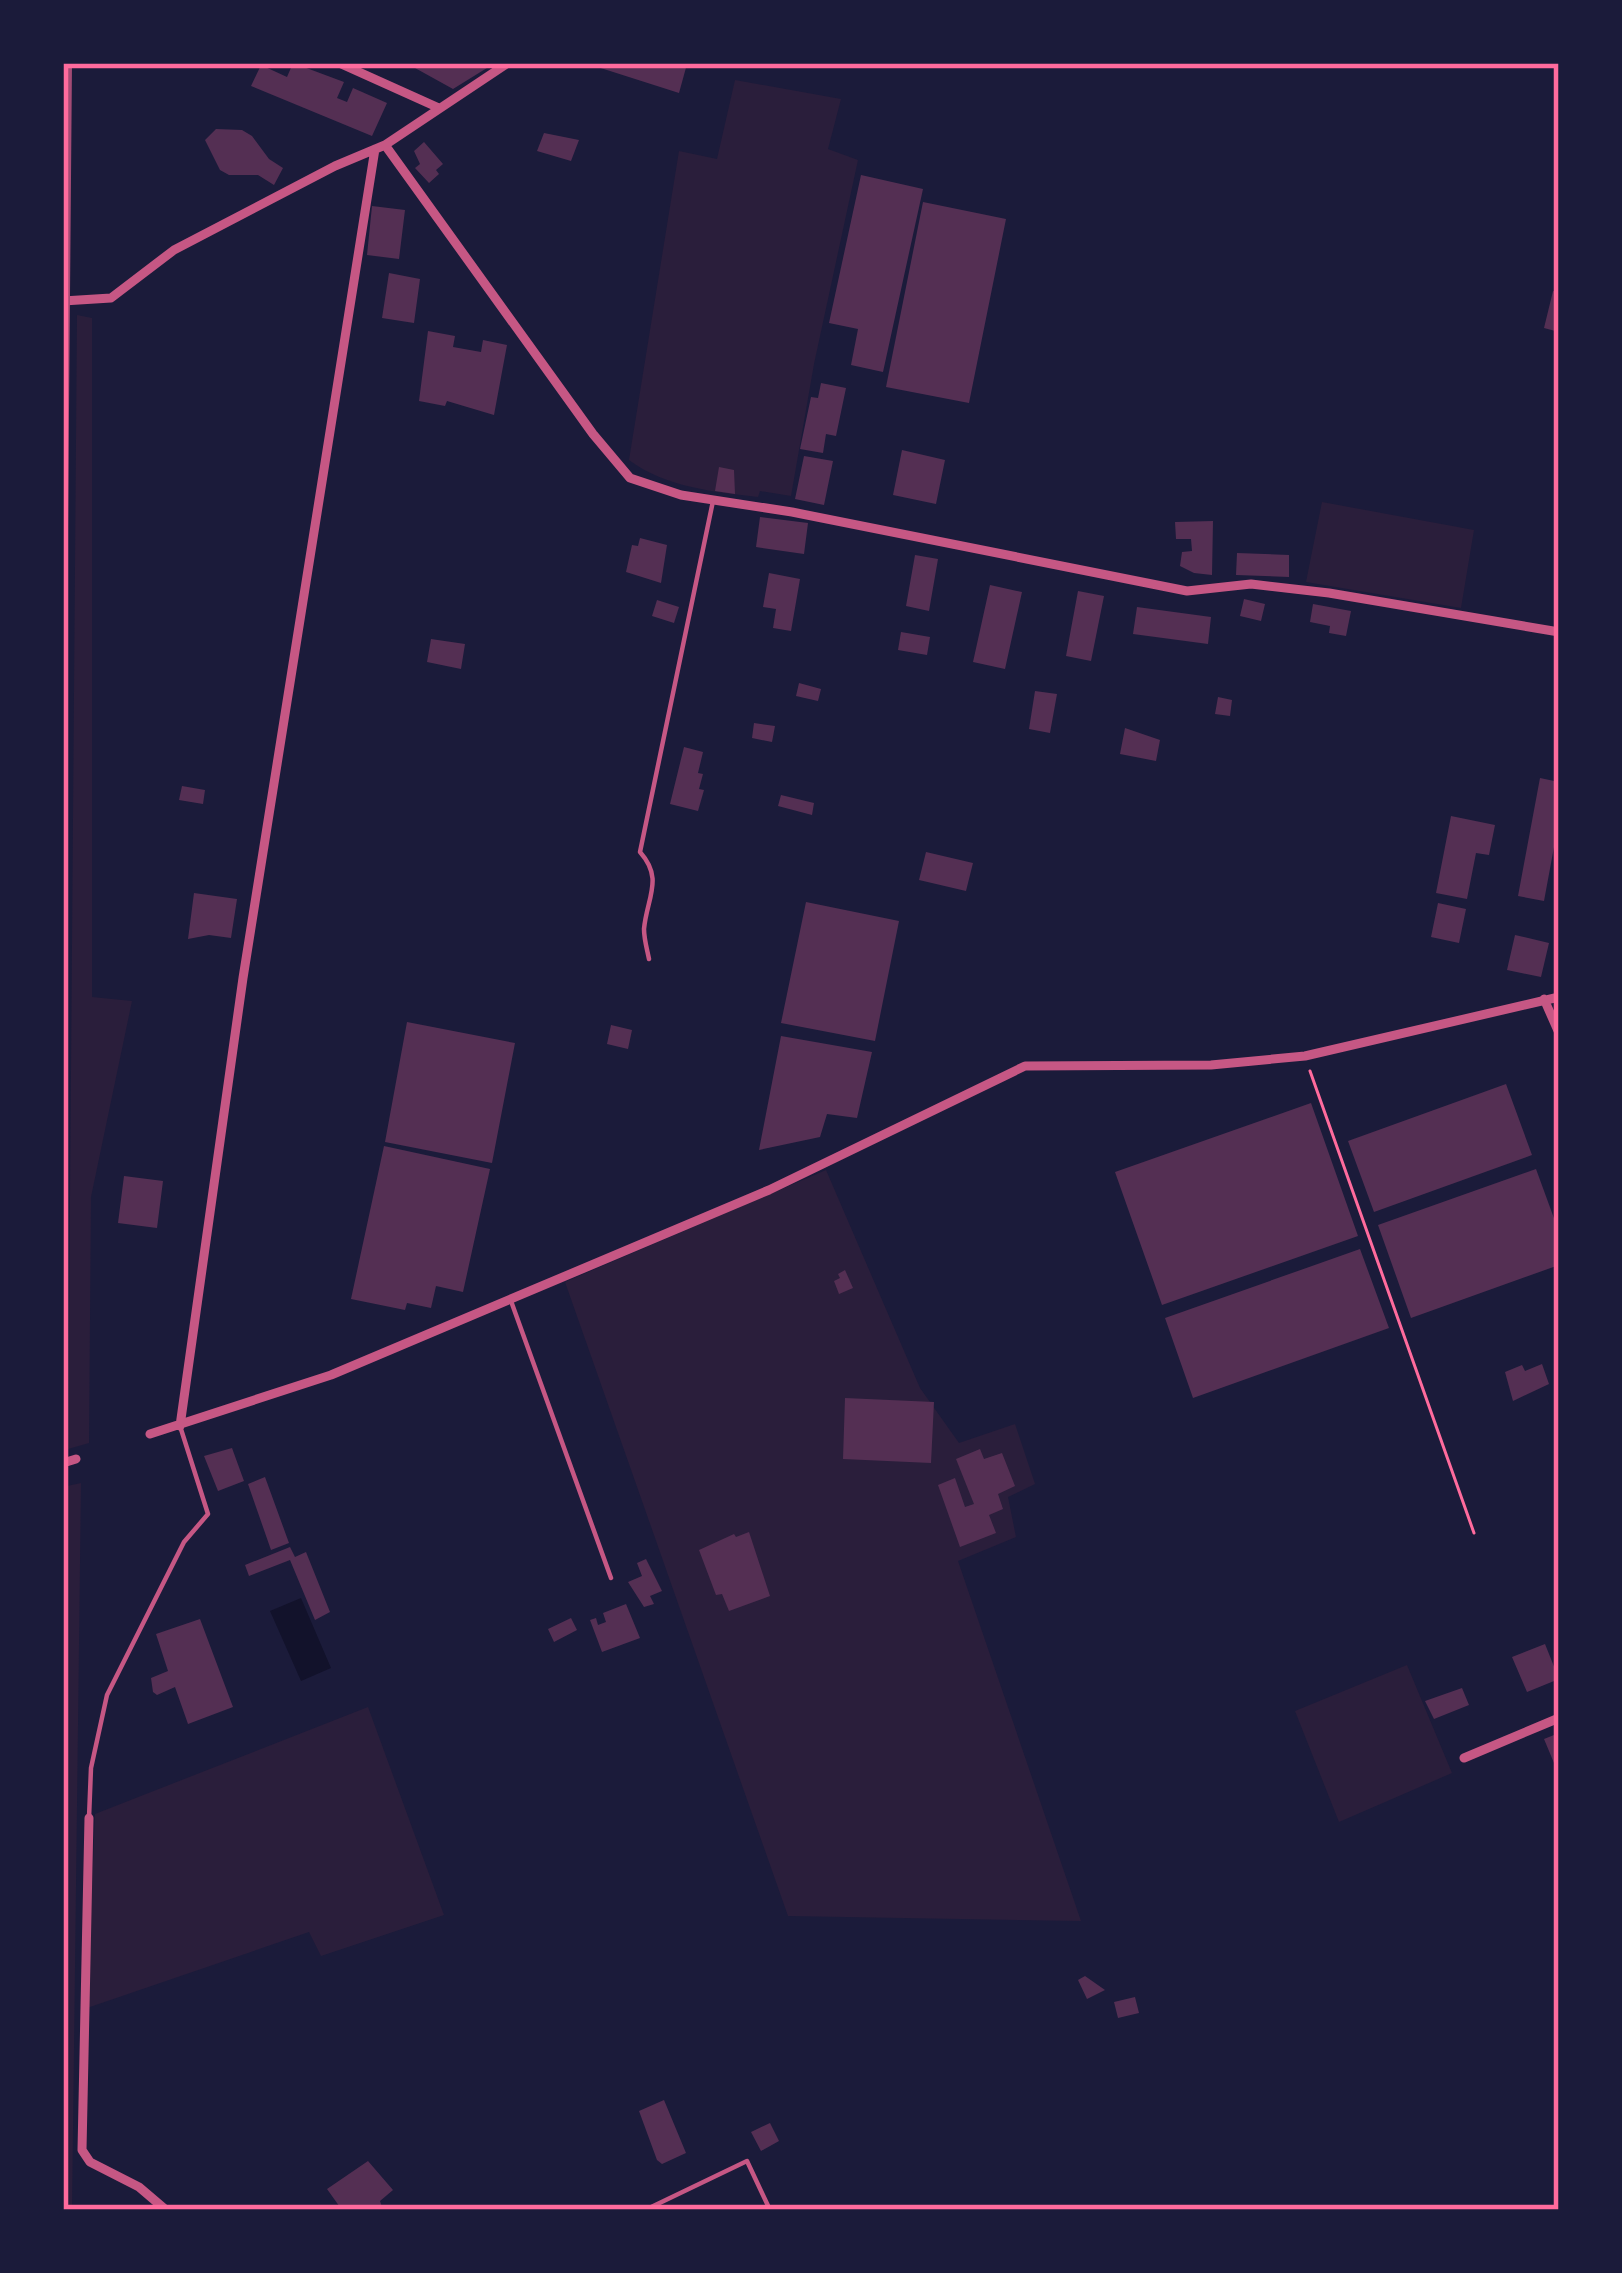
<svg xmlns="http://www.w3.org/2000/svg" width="1622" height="2273" viewBox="0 0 1622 2273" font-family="Raleway,sans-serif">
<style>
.green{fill:#2a1e3b}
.water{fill:#12122b}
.building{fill:#542f53}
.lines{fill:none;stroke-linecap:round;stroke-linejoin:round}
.path{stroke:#ff6b9d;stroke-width:3}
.service{stroke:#c65784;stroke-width:4.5}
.minor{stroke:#c65784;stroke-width:9}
.rail{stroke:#a44b75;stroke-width:6}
.neatline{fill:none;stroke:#ff6b9d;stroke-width:4.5}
</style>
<rect width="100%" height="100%" fill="#1b1b3a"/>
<path class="green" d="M 735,80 L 841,99 L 828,149 L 858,160 L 814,364 L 791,496 L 760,491 L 758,497 C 714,492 665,487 629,460 L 679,151 L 717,159 Z
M 77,315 L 92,318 L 92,997 L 132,1001 L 91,1197 L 89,1443 L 68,1449 Z
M 1322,502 L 1474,530 L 1461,608 L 1306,582 Z
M 826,1170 L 920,1388 L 959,1443 L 1015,1424 L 1035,1484 L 1008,1497 L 1016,1537 L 958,1561 L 1081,1921 L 788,1916 L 565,1282 Z
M 81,1483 L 72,2210 L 63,2210 L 67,1486 Z
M 1407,1665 L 1452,1773 L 1339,1822 L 1295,1711 Z
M 368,1707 L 444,1915 L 321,1956 L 309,1932 L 87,2008 L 95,1814 Z"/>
<path class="water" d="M 301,1598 L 331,1668 L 301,1681 L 270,1611 Z"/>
<path class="building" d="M 293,63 L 344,82 L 337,98 L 347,102 L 353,88 L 387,103 L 372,136 L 251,86 L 261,65 L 287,77 Z
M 406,63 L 495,63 L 453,89 Z
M 585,63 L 684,63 L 687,64 L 679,93 Z
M 216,129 L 242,130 L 252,136 L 269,159 L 283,168 L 274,185 L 258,175 L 229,175 L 220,170 L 205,140 Z
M 544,133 L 579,140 L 571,161 L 537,151 Z
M 424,142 L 443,164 L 436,170 L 439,174 L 429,183 L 415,168 L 420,164 L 414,151 Z
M 861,175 L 923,189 L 883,372 L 851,365 L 858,329 L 829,323 Z
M 923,202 L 1006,219 L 969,403 L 886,387 Z
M 372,206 L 405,210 L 399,259 L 367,255 Z
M 389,273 L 420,279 L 414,323 L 382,318 Z
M 1553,291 L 1559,292 L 1559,332 L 1544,328 Z
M 428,331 L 455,336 L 453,347 L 481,352 L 483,340 L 507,345 L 494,415 L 447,401 L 445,406 L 419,401 Z
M 821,383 L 846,388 L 836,436 L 826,434 L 823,453 L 800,449 L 811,397 L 818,398 Z
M 902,450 L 945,460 L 936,504 L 893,495 Z
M 804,456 L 833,461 L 824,505 L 795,499 Z
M 719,467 L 734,470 L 735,494 L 715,491 Z
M 760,517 L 808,523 L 804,554 L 756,547 Z
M 1213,521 L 1212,575 L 1194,573 L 1180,566 L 1182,552 L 1192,551 L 1191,539 L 1176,539 L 1175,522 Z
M 640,538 L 667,545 L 661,583 L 626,572 L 632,545 L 638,546 Z
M 1237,553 L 1289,555 L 1289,577 L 1236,575 Z
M 915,555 L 938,559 L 929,611 L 906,606 Z
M 769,573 L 800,579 L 791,631 L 773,628 L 776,609 L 763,607 Z
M 990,585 L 1022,592 L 1005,669 L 973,662 Z
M 1078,591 L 1104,596 L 1091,661 L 1066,656 Z
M 1244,599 L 1265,604 L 1261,621 L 1240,616 Z
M 657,600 L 679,607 L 674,623 L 652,616 Z
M 1313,604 L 1351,611 L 1346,636 L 1329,633 L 1330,626 L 1310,622 Z
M 1137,607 L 1211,617 L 1208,644 L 1133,634 Z
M 901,632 L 930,637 L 927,655 L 898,650 Z
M 431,639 L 465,644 L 461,669 L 427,662 Z
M 799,683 L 821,689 L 818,701 L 796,696 Z
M 1035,691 L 1057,694 L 1050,733 L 1029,729 Z
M 1218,697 L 1232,700 L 1230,716 L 1215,714 Z
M 754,723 L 775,726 L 772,742 L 752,738 Z
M 1125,728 L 1160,740 L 1156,761 L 1120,754 Z
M 684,747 L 703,752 L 698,773 L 703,774 L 699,789 L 704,790 L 698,811 L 670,804 Z
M 1540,778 L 1559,782 L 1559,820 L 1544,901 L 1518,896 Z
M 182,786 L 205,790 L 203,804 L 179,800 Z
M 781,795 L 814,803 L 812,815 L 778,806 Z
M 1451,816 L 1495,825 L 1489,855 L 1476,853 L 1467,899 L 1436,893 Z
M 926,852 L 973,863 L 966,891 L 919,880 Z
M 194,893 L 237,899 L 231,938 L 209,935 L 188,939 Z
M 806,902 L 899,921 L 875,1041 L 781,1023 Z
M 1438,903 L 1466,909 L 1459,943 L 1431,937 Z
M 1515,935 L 1549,943 L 1541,977 L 1507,970 Z
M 407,1022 L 515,1043 L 492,1163 L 385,1142 Z
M 611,1025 L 632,1030 L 628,1049 L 607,1044 Z
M 781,1036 L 872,1052 L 857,1118 L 827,1114 L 820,1137 L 759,1150 Z
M 1506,1084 L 1532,1155 L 1374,1212 L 1348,1141 Z
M 1311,1103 L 1358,1236 L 1162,1305 L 1115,1172 Z
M 384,1146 L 490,1169 L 463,1292 L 436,1286 L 431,1308 L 407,1303 L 405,1310 L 351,1299 Z
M 1536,1169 L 1559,1232 L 1559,1265 L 1411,1318 L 1378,1225 Z
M 124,1176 L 163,1181 L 157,1228 L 118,1223 Z
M 1360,1249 L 1389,1328 L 1193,1398 L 1165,1318 Z
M 845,1270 L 853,1288 L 839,1294 L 834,1281 L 840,1278 L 838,1274 Z
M 1542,1364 L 1549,1384 L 1513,1401 L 1505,1372 L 1522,1365 L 1525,1371 Z
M 845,1398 L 934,1402 L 931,1463 L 843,1459 Z
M 232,1448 L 244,1481 L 218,1491 L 204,1456 Z
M 980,1449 L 984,1459 L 1002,1453 L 1015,1486 L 998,1494 L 1003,1509 L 989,1515 L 996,1533 L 960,1547 L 938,1485 L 955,1478 L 965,1507 L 974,1504 L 956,1459 Z
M 265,1477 L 289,1543 L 271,1550 L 248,1484 Z
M 749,1532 L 770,1596 L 729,1611 L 722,1594 L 716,1595 L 699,1550 L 734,1534 L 736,1537 Z
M 290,1547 L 295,1557 L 306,1552 L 330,1612 L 315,1620 L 290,1560 L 249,1576 L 245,1565 Z
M 646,1559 L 662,1591 L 650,1596 L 654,1604 L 644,1607 L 628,1582 L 642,1576 L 637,1563 Z
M 626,1604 L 640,1638 L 602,1652 L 590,1620 L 596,1618 L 598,1625 L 606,1622 L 603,1613 Z
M 571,1618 L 577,1630 L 554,1642 L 548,1629 Z
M 200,1619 L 233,1707 L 188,1724 L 175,1687 L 157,1695 L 153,1692 L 151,1678 L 168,1671 L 156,1634 Z
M 1545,1644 L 1559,1679 L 1527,1692 L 1512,1657 Z
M 1462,1688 L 1469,1705 L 1434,1719 L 1425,1701 Z
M 1559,1733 L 1559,1775 L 1544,1739 Z
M 1085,1976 L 1105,1990 L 1087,1999 L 1078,1980 Z
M 1135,1997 L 1139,2013 L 1118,2018 L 1114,2002 Z
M 664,2100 L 686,2153 L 662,2164 L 657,2160 L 639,2111 Z
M 770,2123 L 779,2141 L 761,2151 L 751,2132 Z
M 368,2161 L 393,2190 L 380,2201 L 383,2210 L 342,2210 L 327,2189 Z"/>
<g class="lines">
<path class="path" d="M 1310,1071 L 1474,1533"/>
<path class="service" d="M 649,959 C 647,949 644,939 644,929 C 647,897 664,879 640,852 L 713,501
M 511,1301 L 611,1578
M 89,1818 L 91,1768 L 107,1695 L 184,1542 L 208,1514 L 180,1426
M 645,2210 L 747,2161 L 770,2210"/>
<path class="minor" d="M 339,63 L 439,108
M 385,145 L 593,434 L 630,478 L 681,495 L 792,512 L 1187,591 L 1251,584 L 1329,593 L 1559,632
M 63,301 L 111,298 L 174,250 L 335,166 L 385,145 L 508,63
M 1544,999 L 1559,1033
M 180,1426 L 243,978 L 375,149
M 150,1434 L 331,1375 L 769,1190 L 1025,1066 L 1211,1065 L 1305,1056 L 1559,997
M 63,1463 L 76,1459
M 1464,1758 L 1559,1718
M 89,1818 L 82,2150 L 90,2162 L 139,2187 L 166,2210"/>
<path class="rail" d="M 63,760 L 69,63"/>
</g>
<rect width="1622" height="2273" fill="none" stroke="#1b1b3a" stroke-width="132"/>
<rect x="66" y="66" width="1490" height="2141" class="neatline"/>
</svg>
